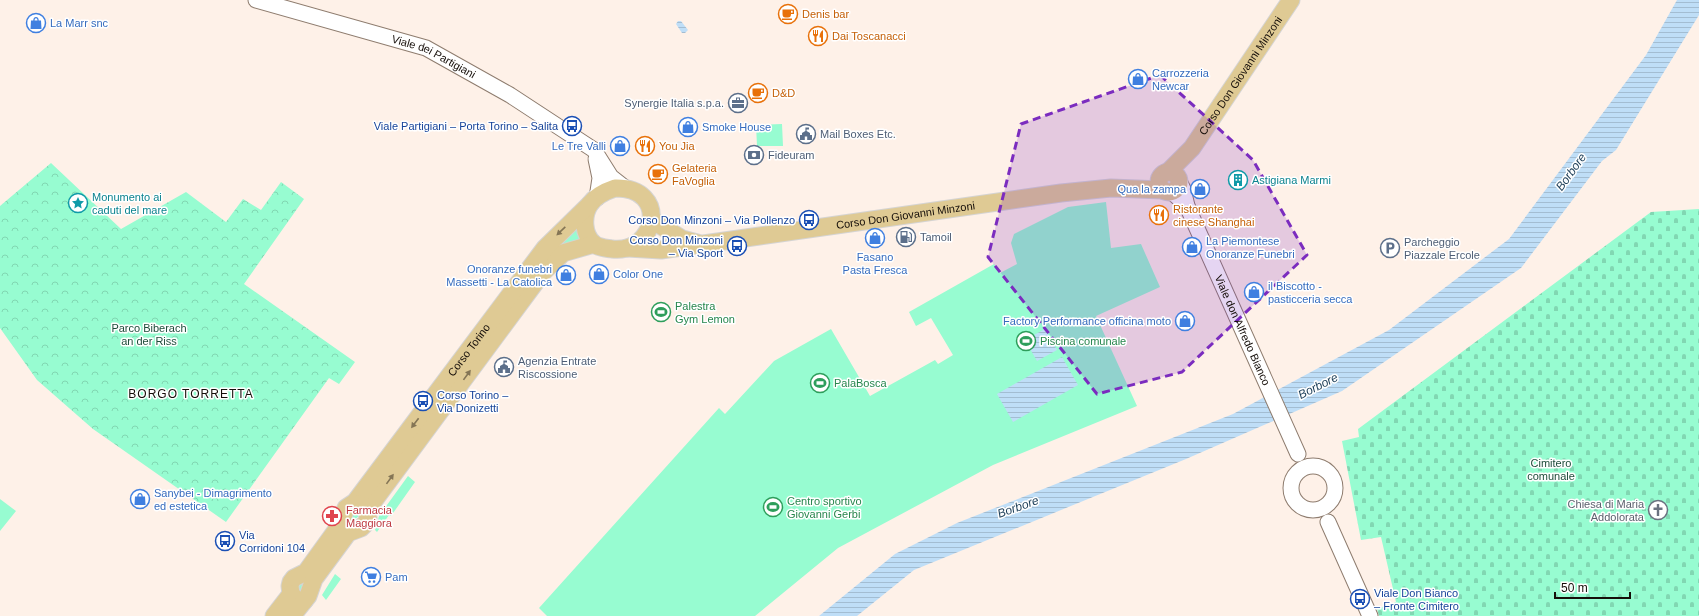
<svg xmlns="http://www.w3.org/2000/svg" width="1699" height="616" viewBox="0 0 1699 616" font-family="Arial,sans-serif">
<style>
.grass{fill:#97fcd1}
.cemetery{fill:url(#cemetery-stones)}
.park{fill:url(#park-crowns)}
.water{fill:url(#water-rules)}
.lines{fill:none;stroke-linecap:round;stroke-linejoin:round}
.secondary-casing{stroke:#8e7c6e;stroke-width:17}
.primary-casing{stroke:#d5d4d3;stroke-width:19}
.secondary{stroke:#fff;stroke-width:15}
.primary{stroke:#dfca94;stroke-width:17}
.oneway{fill:#847555}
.marked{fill:#7b2cbf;fill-opacity:0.2;stroke:#7b2cbf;stroke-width:3;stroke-dasharray:8 5;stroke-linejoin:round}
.labels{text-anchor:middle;stroke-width:3;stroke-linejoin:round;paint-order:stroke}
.food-label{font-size:11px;fill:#c56008;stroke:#fff;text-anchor:start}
.shop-label{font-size:11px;fill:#366cbe;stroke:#fff;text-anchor:start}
.street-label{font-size:11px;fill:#150e09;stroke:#fff}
.service-label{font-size:11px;fill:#4e5e75;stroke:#fff;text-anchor:start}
.transit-label{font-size:11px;fill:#164399;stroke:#fff;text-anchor:end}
.culture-label{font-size:11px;fill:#0d838f;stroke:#fff;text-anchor:start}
.leisure-label{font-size:11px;fill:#27864d;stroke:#fff;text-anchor:start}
.park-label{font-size:11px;fill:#1e4c3a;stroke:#fff}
.worship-label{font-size:11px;fill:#5b616d;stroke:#fff;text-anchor:end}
.health-label{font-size:11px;fill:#be3a42;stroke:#fff;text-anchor:start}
.water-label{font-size:12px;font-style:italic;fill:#1c3e58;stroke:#fff}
.neighbourhood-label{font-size:12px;letter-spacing:1px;fill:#150e09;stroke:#fff}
</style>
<defs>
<pattern id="cemetery-stones" width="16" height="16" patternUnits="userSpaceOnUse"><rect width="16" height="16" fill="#97fcd1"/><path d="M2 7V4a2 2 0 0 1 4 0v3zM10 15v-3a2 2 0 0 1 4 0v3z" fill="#81d7b2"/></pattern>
<pattern id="park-crowns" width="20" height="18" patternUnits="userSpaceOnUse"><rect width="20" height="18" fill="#97fcd1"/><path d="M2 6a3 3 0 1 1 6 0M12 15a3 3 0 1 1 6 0" fill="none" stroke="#81d7b2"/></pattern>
<pattern id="water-rules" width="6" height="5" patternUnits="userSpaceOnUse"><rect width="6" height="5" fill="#bfdef7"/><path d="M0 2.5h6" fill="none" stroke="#a3bdd2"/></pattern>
</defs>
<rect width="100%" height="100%" fill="#fef1e8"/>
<path class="grass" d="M 782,124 L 783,146 L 757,146 L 756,125 Z
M 1106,202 L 1111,248 L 1141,244 L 1160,287 L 1096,316 L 1137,406 L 993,465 L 838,548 L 755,616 L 547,616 L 539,608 L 719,408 L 725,414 L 774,361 L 831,329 L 870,396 L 935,360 L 938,364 L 953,355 L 931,318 L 916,326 L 909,312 L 994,264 L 1000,273 L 1017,264 L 1011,243 L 1014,234 L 1068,207 Z
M 576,227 L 582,240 L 558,247 Z
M 408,476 L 415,482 L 391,516 L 389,515 L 377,532 L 375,530 L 379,516 Z
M 0,499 L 16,511 L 0,531 Z
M 355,511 L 358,514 L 359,516 L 346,526 L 302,591 L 300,592 L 297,587 L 308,577 L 351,513 Z
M 335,574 L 341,579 L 326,600 L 322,595 Z"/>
<path class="cemetery" d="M 1699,209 L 1699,616 L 1379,616 L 1377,609 L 1396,602 L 1381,537 L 1361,540 L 1342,441 L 1359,437 L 1358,429 L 1651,212 Z"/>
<path class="park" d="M 51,163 L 121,229 L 186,192 L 226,222 L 243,199 L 261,210 L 281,182 L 304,199 L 244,284 L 355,362 L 339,384 L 329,378 L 226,522 L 93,429 L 37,380 L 0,328 L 0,206 Z"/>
<path class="water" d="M 1677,0 L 1699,0 L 1699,15 L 1616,150 L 1602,161 L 1521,268 L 1342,391 L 1186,459 L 914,570 L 857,616 L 819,616 L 895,554 L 957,523 L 1233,414 L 1389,330 L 1509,239 L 1646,55 Z
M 678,21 L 681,21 L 688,30 L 685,33 L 682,33 L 676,24 Z
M 1045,329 L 1057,350 L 1037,361 L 1025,340 Z
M 1062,357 L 1078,385 L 1013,422 L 997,394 Z"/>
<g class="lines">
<defs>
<g id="secondary">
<path id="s1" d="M 256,0 L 426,48 L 510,95 L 594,150 L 611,177 L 625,188"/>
<path d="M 596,159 L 600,178 L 597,198"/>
<path d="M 1172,192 L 1187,206 L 1183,189 L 1180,183"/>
<path id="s2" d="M 1187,206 L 1298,454"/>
<circle cx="1313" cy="488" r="22"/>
<path d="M 1328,522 L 1370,616"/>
</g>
<g id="primary">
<circle cx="1169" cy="182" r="10"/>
<path id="s3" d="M 1168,172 L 1192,148 L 1291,0"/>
<path d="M 615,188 C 670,187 657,254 612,249 C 606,248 599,248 594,244 C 583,235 582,216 590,204 C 595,197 606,191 615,188 Z"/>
<path d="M 652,220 L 682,239 L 697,243"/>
<path id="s4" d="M 628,248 L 661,250 L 1061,193 L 1111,188 L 1163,190"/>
<path d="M 367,510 L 543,272 L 563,253 L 594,244"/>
<path id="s5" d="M 304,601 L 297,600 L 291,594 L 290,586 L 291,582 L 294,578 L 306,572 L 340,525 L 346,508 L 355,502 L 545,248 L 590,204"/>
<path d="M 274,616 L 291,594"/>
<path d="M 292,616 L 308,596 L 314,579 L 348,533 L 361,528 L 367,522 L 368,518 L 367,510 L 358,504"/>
</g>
</defs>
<use href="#secondary" class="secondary-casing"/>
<use href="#primary" class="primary-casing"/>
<use href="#secondary" class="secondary"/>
<use href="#primary" class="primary"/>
</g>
<defs><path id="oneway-solid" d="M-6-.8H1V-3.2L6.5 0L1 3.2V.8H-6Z"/></defs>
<g class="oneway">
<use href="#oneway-solid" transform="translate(561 231) rotate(136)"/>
<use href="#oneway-solid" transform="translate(467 375) rotate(-54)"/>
<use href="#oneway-solid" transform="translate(415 423) rotate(127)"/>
<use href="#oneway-solid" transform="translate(390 479) rotate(-54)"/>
</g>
<path class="marked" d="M 1160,75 L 1253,160 L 1307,255 L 1182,372 L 1097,394 L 988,257 L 1021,124 Z"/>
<defs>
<symbol id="cafe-ring" viewBox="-11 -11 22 22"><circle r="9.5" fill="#fff" stroke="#e8710a" stroke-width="1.5"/><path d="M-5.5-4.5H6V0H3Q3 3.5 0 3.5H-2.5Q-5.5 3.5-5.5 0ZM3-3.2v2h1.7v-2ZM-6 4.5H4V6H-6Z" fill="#e8710a"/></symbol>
<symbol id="shop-ring" viewBox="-11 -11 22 22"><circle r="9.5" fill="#fff" stroke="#3f7fe0" stroke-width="1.5"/><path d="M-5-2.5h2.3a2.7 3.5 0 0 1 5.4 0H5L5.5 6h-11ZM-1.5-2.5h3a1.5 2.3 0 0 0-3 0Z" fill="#3f7fe0"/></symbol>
<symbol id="restaurant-ring" viewBox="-11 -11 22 22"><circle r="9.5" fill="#fff" stroke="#e8710a" stroke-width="1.5"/><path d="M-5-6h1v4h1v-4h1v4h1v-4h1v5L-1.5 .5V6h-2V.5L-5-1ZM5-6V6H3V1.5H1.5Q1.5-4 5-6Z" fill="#e8710a"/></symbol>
<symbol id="office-ring" viewBox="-11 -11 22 22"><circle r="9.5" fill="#fff" stroke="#5c6f8a" stroke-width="1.5"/><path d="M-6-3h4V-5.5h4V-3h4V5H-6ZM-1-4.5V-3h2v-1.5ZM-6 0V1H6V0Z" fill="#5c6f8a"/></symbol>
<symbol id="bus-ring" viewBox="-11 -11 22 22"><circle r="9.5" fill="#fff" stroke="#1a4fb4" stroke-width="1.5"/><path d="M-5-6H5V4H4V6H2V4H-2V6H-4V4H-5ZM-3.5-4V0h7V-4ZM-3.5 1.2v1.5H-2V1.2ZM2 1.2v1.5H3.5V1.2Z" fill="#1a4fb4"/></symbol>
<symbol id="civic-ring" viewBox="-11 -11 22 22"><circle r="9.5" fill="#fff" stroke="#5c6f8a" stroke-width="1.5"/><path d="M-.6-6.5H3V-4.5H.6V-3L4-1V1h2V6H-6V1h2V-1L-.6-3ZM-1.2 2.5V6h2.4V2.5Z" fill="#5c6f8a"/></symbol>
<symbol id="bank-ring" viewBox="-11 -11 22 22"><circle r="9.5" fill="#fff" stroke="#5c6f8a" stroke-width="1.5"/><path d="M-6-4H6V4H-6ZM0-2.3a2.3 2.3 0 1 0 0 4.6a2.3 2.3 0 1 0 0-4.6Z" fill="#5c6f8a"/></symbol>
<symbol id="building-ring" viewBox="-11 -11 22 22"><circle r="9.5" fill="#fff" stroke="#0f9aa8" stroke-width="1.5"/><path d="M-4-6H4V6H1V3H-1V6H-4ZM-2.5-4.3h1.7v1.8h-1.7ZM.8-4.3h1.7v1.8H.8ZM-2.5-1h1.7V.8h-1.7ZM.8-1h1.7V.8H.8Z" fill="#0f9aa8"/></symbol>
<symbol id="sight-ring" viewBox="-11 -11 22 22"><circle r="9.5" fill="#fff" stroke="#0f9aa8" stroke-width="1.5"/><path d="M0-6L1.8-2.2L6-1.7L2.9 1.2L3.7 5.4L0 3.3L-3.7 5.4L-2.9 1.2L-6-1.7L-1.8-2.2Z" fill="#0f9aa8"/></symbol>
<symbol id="fuel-ring" viewBox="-11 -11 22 22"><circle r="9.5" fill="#fff" stroke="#5c6f8a" stroke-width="1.5"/><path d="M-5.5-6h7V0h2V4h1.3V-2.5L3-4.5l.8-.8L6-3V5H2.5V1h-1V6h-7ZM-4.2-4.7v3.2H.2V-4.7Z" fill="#5c6f8a"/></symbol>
<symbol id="parking-ring" viewBox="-11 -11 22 22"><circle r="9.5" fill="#fff" stroke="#5c6f8a" stroke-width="1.5"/><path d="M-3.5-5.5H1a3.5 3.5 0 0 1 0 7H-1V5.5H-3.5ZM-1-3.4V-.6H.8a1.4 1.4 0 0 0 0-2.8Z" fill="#5c6f8a"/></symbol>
<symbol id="stadium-ring" viewBox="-11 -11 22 22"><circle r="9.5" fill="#fff" stroke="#2e9e5b" stroke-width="1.5"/><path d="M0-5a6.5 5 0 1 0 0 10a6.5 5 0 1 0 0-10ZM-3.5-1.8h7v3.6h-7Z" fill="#2e9e5b"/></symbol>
<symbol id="church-ring" viewBox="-11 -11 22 22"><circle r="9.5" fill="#fff" stroke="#6b7280" stroke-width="1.5"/><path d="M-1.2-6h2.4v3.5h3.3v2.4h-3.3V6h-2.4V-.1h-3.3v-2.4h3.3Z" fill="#6b7280"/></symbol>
<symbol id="pharmacy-ring" viewBox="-11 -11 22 22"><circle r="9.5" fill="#fff" stroke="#e0444e" stroke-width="1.5"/><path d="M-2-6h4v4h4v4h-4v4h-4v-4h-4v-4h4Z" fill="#e0444e"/></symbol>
<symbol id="supermarket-ring" viewBox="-11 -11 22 22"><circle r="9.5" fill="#fff" stroke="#3f7fe0" stroke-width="1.5"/><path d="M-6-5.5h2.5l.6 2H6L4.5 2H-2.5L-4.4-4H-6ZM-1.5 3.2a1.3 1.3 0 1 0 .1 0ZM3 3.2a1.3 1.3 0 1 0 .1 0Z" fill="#3f7fe0"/></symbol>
</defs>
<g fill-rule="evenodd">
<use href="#cafe-ring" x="777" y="3" width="22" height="22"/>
<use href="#shop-ring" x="25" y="12" width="22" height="22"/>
<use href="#restaurant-ring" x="807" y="25" width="22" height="22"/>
<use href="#shop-ring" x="1127" y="68" width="22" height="22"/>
<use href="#cafe-ring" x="747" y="82" width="22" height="22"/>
<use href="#office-ring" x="727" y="92" width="22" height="22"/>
<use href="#bus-ring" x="561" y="115" width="22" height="22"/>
<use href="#shop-ring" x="677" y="116" width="22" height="22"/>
<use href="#civic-ring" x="795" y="123" width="22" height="22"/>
<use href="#shop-ring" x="609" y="135" width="22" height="22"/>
<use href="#restaurant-ring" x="634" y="135" width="22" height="22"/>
<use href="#bank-ring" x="743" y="144" width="22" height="22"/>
<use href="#cafe-ring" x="647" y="163" width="22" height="22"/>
<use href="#building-ring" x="1227" y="169" width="22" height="22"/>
<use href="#shop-ring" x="1189" y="178" width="22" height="22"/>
<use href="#sight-ring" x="67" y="192" width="22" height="22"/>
<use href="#restaurant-ring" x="1148" y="204" width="22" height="22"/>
<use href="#bus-ring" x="798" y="209" width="22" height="22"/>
<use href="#fuel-ring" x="895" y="226" width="22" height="22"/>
<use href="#shop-ring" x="864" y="227" width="22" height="22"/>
<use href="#bus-ring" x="726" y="235" width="22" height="22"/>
<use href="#shop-ring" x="1181" y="236" width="22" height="22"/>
<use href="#parking-ring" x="1379" y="237" width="22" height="22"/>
<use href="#shop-ring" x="588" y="263" width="22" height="22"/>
<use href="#shop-ring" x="555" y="264" width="22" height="22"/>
<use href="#shop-ring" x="1243" y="281" width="22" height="22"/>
<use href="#stadium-ring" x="650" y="301" width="22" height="22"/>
<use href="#shop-ring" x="1174" y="310" width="22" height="22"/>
<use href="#stadium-ring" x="1015" y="330" width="22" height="22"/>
<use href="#civic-ring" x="493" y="356" width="22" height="22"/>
<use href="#stadium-ring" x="809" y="372" width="22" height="22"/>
<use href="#bus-ring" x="412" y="390" width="22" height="22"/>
<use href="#shop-ring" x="129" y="488" width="22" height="22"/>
<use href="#stadium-ring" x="762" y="496" width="22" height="22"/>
<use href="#church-ring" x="1647" y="499" width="22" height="22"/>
<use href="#pharmacy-ring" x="321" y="505" width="22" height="22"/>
<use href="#bus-ring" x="214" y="530" width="22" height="22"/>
<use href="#supermarket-ring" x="360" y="566" width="22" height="22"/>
<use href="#bus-ring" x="1349" y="588" width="22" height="22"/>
</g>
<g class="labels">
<g class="food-label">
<text x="802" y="18">Denis bar</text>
<text x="832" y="40">Dai Toscanacci</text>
<text x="772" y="97">D&amp;D</text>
<text x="659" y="150">You Jia</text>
<text x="672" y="172">Gelateria<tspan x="672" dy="13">FaVoglia</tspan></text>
<text x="1173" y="213">Ristorante<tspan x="1173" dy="13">cinese Shanghai</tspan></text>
</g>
<g class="shop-label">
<text x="50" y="27">La Marr snc</text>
<text x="1152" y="77">Carrozzeria<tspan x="1152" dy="13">Newcar</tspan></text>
<text x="702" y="131">Smoke House</text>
<text x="606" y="150" text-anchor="end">Le Tre Valli</text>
<text x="1186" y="193" text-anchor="end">Qua la zampa</text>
<text x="1206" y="245">La Piemontese<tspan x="1206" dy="13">Onoranze Funebri</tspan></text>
<text x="875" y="261" text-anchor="middle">Fasano<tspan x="875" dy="13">Pasta Fresca</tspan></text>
<text x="552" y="273" text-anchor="end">Onoranze funebri<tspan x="552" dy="13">Massetti - La Catolica</tspan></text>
<text x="613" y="278">Color One</text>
<text x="1268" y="290">il Biscotto -<tspan x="1268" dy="13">pasticceria secca</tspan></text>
<text x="1171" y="325" text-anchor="end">Factory Performance officina moto</text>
<text x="154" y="497">Sanybei - Dimagrimento<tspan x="154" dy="13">ed estetica</tspan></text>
<text x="385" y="581">Pam</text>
</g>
<g class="street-label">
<text dy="4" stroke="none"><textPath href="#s1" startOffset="187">Viale dei Partigiani</textPath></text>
<text dy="4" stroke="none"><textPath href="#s3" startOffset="121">Corso Don Giovanni Minzoni</textPath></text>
<text dy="4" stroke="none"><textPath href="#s4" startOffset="280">Corso Don Giovanni Minzoni</textPath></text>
<text dy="4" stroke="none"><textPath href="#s2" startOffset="136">Viale don Alfredo Bianco</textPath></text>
<text dy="4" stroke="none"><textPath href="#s5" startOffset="323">Corso Torino</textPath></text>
</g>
<g class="service-label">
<text x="724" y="107" text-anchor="end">Synergie Italia s.p.a.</text>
<text x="820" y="138">Mail Boxes Etc.</text>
<text x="768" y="159">Fideuram</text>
<text x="920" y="241">Tamoil</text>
<text x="1404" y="246">Parcheggio<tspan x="1404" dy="13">Piazzale Ercole</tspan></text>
<text x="518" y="365">Agenzia Entrate<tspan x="518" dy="13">Riscossione</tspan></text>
</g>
<g class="transit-label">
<text x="558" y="130">Viale Partigiani – Porta Torino – Salita</text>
<text x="795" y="224">Corso Don Minzoni – Via Pollenzo</text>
<text x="723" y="244">Corso Don Minzoni<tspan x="723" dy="13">– Via Sport</tspan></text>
<text x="437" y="399" text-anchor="start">Corso Torino –<tspan x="437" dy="13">Via Donizetti</tspan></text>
<text x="239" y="539" text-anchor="start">Via<tspan x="239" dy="13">Corridoni 104</tspan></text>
<text x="1374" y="597" text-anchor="start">Viale Don Bianco<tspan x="1374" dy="13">– Fronte Cimitero</tspan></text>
</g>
<g class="culture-label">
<text x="1252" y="184">Astigiana Marmi</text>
<text x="92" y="201">Monumento ai<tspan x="92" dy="13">caduti del mare</tspan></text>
</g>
<g class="leisure-label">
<text x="675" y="310">Palestra<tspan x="675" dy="13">Gym Lemon</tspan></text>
<text x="1040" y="345">Piscina comunale</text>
<text x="834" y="387">PalaBosca</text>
<text x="787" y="505">Centro sportivo<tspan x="787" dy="13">Giovanni Gerbi</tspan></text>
</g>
<g class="park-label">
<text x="149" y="332">Parco Biberach<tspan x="149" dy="13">an der Riss</tspan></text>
<text x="1551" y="467">Cimitero<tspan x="1551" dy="13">comunale</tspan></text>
</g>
<g class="worship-label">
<text x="1644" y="508">Chiesa di Maria<tspan x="1644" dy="13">Addolorata</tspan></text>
</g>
<g class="health-label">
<text x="346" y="514">Farmacia<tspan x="346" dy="13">Maggiora</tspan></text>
</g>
<g class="water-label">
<text transform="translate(1571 172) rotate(-54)" y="4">Borbore</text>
<text transform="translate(1318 386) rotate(-27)" y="4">Borbore</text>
<text transform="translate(1018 507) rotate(-20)" y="4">Borbore</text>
</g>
<g class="neighbourhood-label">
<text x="191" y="398">BORGO TORRETTA</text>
</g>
</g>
<path d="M1555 592v6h75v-6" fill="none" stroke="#150e09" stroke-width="2"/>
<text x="1561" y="592" font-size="12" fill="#150e09" stroke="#ffffff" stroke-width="3" paint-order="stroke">50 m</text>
</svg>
